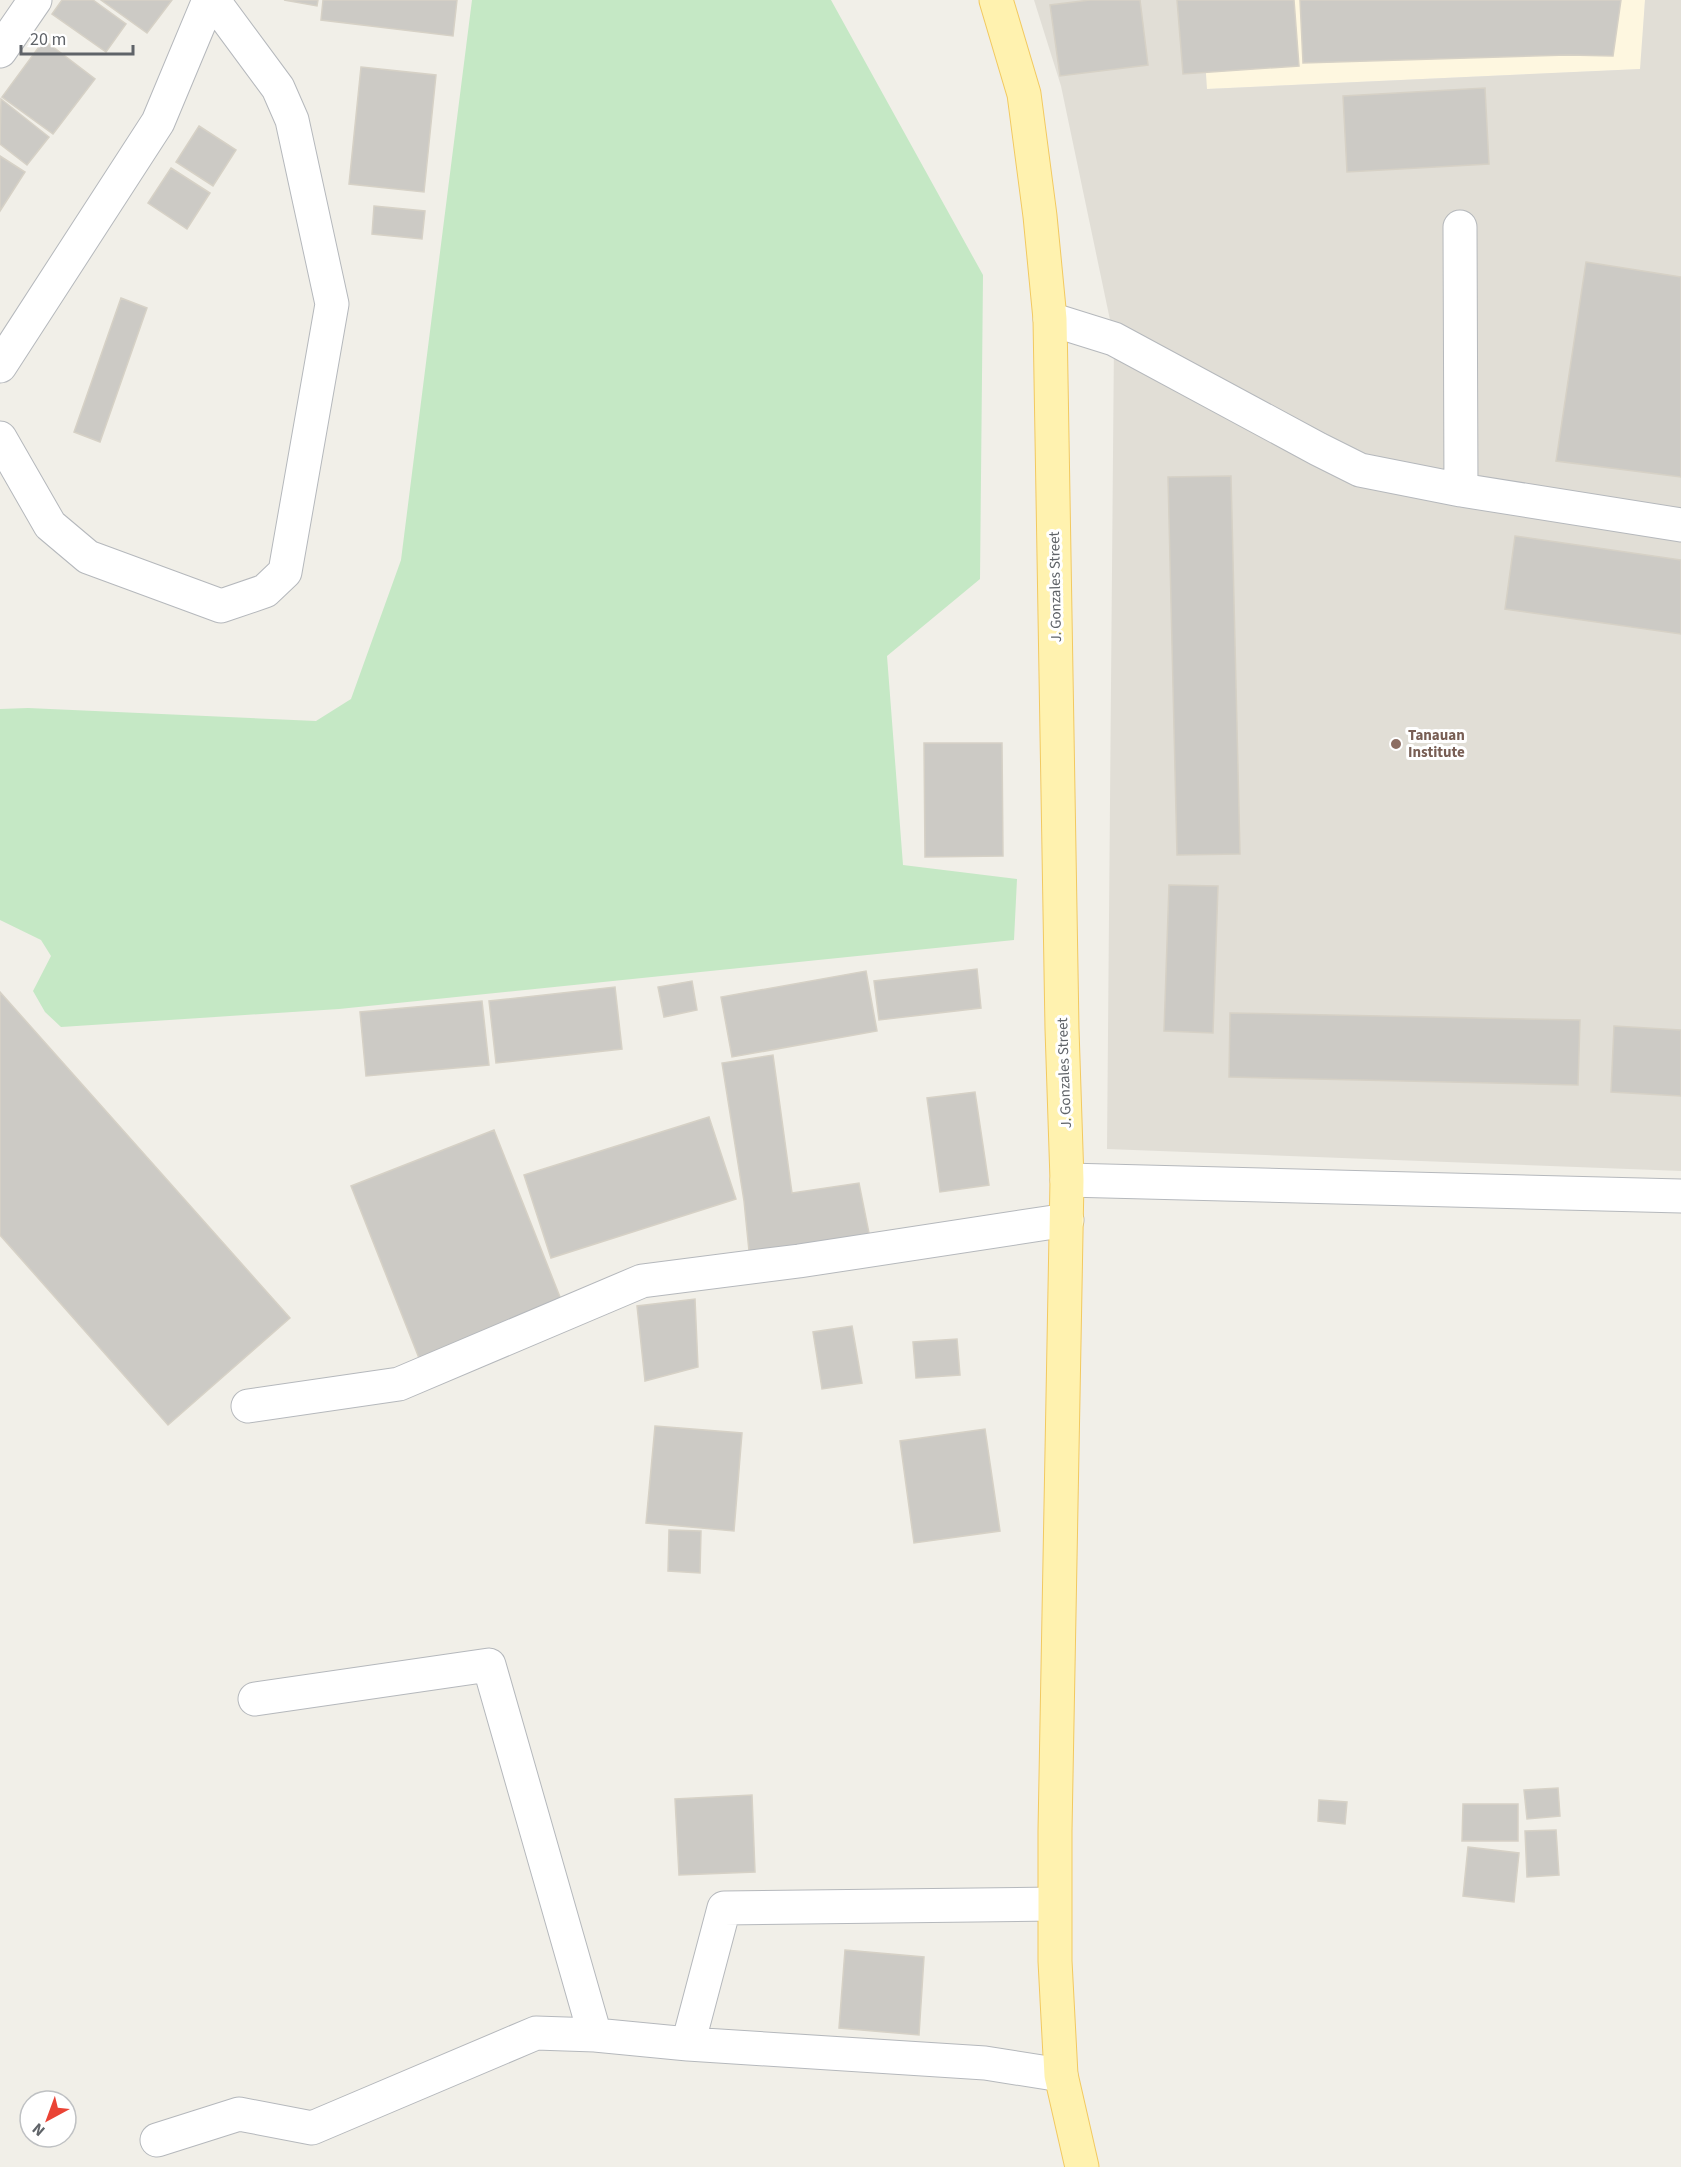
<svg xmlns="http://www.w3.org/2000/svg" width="1681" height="2167" viewBox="0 0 1681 2167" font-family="'Source Sans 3',sans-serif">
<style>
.commercial{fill:#fef7e0}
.education{fill:#e1ded6}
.green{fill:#c5e8c5}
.building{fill:#cccac5;stroke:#d6d1c6;stroke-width:1.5}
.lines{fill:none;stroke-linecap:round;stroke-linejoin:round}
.minor-casing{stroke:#b5b8bc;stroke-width:35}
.major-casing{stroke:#f2c960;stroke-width:35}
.minor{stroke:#fff;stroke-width:33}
.major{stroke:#fff2af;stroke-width:33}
.education-dot{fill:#8d6e63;stroke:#fff;stroke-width:2}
.labels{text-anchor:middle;stroke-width:6;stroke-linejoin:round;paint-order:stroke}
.street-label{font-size:15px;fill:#5f6368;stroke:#fff}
.education-label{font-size:15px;font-weight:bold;fill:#785e54;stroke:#fff;text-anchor:start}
</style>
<rect width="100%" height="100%" fill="#f1efe8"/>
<path class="commercial" d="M 1201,0 L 1645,0 L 1641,69 L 1206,89 Z"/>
<path class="education" d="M 1034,0 L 1201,0 L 1207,89 L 1640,69 L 1645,0 L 1681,0 L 1681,1171 L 1107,1149 L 1114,339 L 1061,86 Z"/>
<path class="green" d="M 472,0 L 831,0 L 983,275 L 980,579 L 887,656 L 903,865 L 1017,879 L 1014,940 L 339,1009 L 61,1027 L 45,1012 L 33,991 L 51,956 L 41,940 L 0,920 L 0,709 L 28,708 L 316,721 L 351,699 L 401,560 Z"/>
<path class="building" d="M 62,0 L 93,0 L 126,24 L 106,52 L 52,14 Z
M 101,0 L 172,0 L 147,33 Z
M 284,0 L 318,0 L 317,6 Z
M 323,0 L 457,0 L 453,36 L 321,20 Z
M 1090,0 L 1140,0 L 1148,65 L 1060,76 L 1050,5 Z
M 1177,0 L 1294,0 L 1299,66 L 1183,74 Z
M 1300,0 L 1621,0 L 1613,56 L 1568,55 L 1303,63 Z
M 44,40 L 95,79 L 53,134 L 2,97 Z
M 361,67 L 436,75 L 424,192 L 349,184 Z
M 1485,88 L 1489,164 L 1347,172 L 1343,96 Z
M 1,99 L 49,137 L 27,165 L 0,144 Z
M 199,126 L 236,150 L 213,186 L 176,162 Z
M 0,156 L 25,172 L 0,211 Z
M 171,168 L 210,193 L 187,229 L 148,203 Z
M 374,206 L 425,211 L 422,239 L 372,234 Z
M 1586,262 L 1681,277 L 1681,477 L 1556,461 Z
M 121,298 L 147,308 L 100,442 L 74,432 Z
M 1231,476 L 1240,854 L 1177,855 L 1168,477 Z
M 1515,536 L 1681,560 L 1681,634 L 1505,609 Z
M 924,743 L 1002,743 L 1003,856 L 925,857 Z
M 1169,885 L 1218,886 L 1213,1033 L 1164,1031 Z
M 977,969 L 981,1008 L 879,1020 L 874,981 Z
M 866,971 L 877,1031 L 732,1057 L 721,997 Z
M 692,981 L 697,1010 L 664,1017 L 658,987 Z
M 615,987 L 622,1049 L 496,1063 L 489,1001 Z
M 0,992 L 290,1318 L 168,1425 L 0,1235 Z
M 482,1001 L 489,1065 L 366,1076 L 360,1012 Z
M 1230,1013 L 1580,1020 L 1578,1085 L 1229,1077 Z
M 1614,1026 L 1681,1030 L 1681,1096 L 1611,1092 Z
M 773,1055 L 792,1193 L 859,1183 L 871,1243 L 750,1261 L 744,1201 L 722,1063 Z
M 975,1092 L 989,1185 L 940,1192 L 927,1098 Z
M 709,1117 L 736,1199 L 551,1258 L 524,1175 Z
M 494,1130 L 562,1302 L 419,1358 L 351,1186 Z
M 695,1299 L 698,1367 L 645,1381 L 637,1306 Z
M 852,1326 L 862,1383 L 822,1389 L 813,1332 Z
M 957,1339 L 960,1375 L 916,1378 L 913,1342 Z
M 655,1426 L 742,1433 L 734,1531 L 646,1523 Z
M 985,1429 L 1000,1531 L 914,1543 L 900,1441 Z
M 669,1530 L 701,1531 L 700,1573 L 668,1571 Z
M 1558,1788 L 1560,1816 L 1527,1819 L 1524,1790 Z
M 752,1795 L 755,1872 L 679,1875 L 675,1799 Z
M 1319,1800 L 1347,1802 L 1345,1824 L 1318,1821 Z
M 1463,1804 L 1518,1804 L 1518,1841 L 1462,1841 Z
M 1556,1830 L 1559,1875 L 1527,1877 L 1525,1831 Z
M 1468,1847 L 1519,1853 L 1514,1902 L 1463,1896 Z
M 845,1950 L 924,1957 L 919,2035 L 839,2028 Z"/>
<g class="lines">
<defs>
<path id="minor" d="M 0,51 L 35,0
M 1460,227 L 1461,490
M 1050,319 L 1114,339 L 1318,449 L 1360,470 L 1461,490 L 1681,525
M 0,366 L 158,122 L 209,0
M 0,438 L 50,525 L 88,557 L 221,606 L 265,591 L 285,572 L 332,304 L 292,120 L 278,88 L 213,0
M 1067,1180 L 1681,1196
M 248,1406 L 399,1384 L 642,1281 L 799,1261 L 1067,1220
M 255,1699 L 489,1665 L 595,2035 L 688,2044
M 1054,1904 L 724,1908 L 688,2044 L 985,2063 L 1061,2075
M 157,2140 L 239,2114 L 312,2128 L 536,2033 L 595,2035"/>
<path id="major" d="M 996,0 L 1024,94 L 1040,216 L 1050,319 L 1062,1029 L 1067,1180 L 1055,1831 L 1055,1961 L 1061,2075 L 1082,2167"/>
</defs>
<use href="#minor" class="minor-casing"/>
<use href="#major" class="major-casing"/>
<use href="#minor" class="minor"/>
<use href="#major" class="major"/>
</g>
<circle class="education-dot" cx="1396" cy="744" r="6"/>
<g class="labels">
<g class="street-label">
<text transform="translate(1055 587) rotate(-91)" y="5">J. Gonzales Street</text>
<text transform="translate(1064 1073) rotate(-92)" y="5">J. Gonzales Street</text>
</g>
<g class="education-label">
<text x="1408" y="740">Tanauan<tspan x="1408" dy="17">Institute</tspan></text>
</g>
</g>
<g transform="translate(48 2119) rotate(221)"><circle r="28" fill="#ffffff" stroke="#bfc1c3" stroke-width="1.5"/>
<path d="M0-4.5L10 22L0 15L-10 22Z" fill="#ea4335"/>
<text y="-9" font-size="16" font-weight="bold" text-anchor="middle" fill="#5f6368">N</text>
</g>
<path d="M21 45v9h112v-9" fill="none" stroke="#5f6368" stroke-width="3"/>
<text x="30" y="45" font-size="18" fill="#5f6368" stroke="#ffffff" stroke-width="4.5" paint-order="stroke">20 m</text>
</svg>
